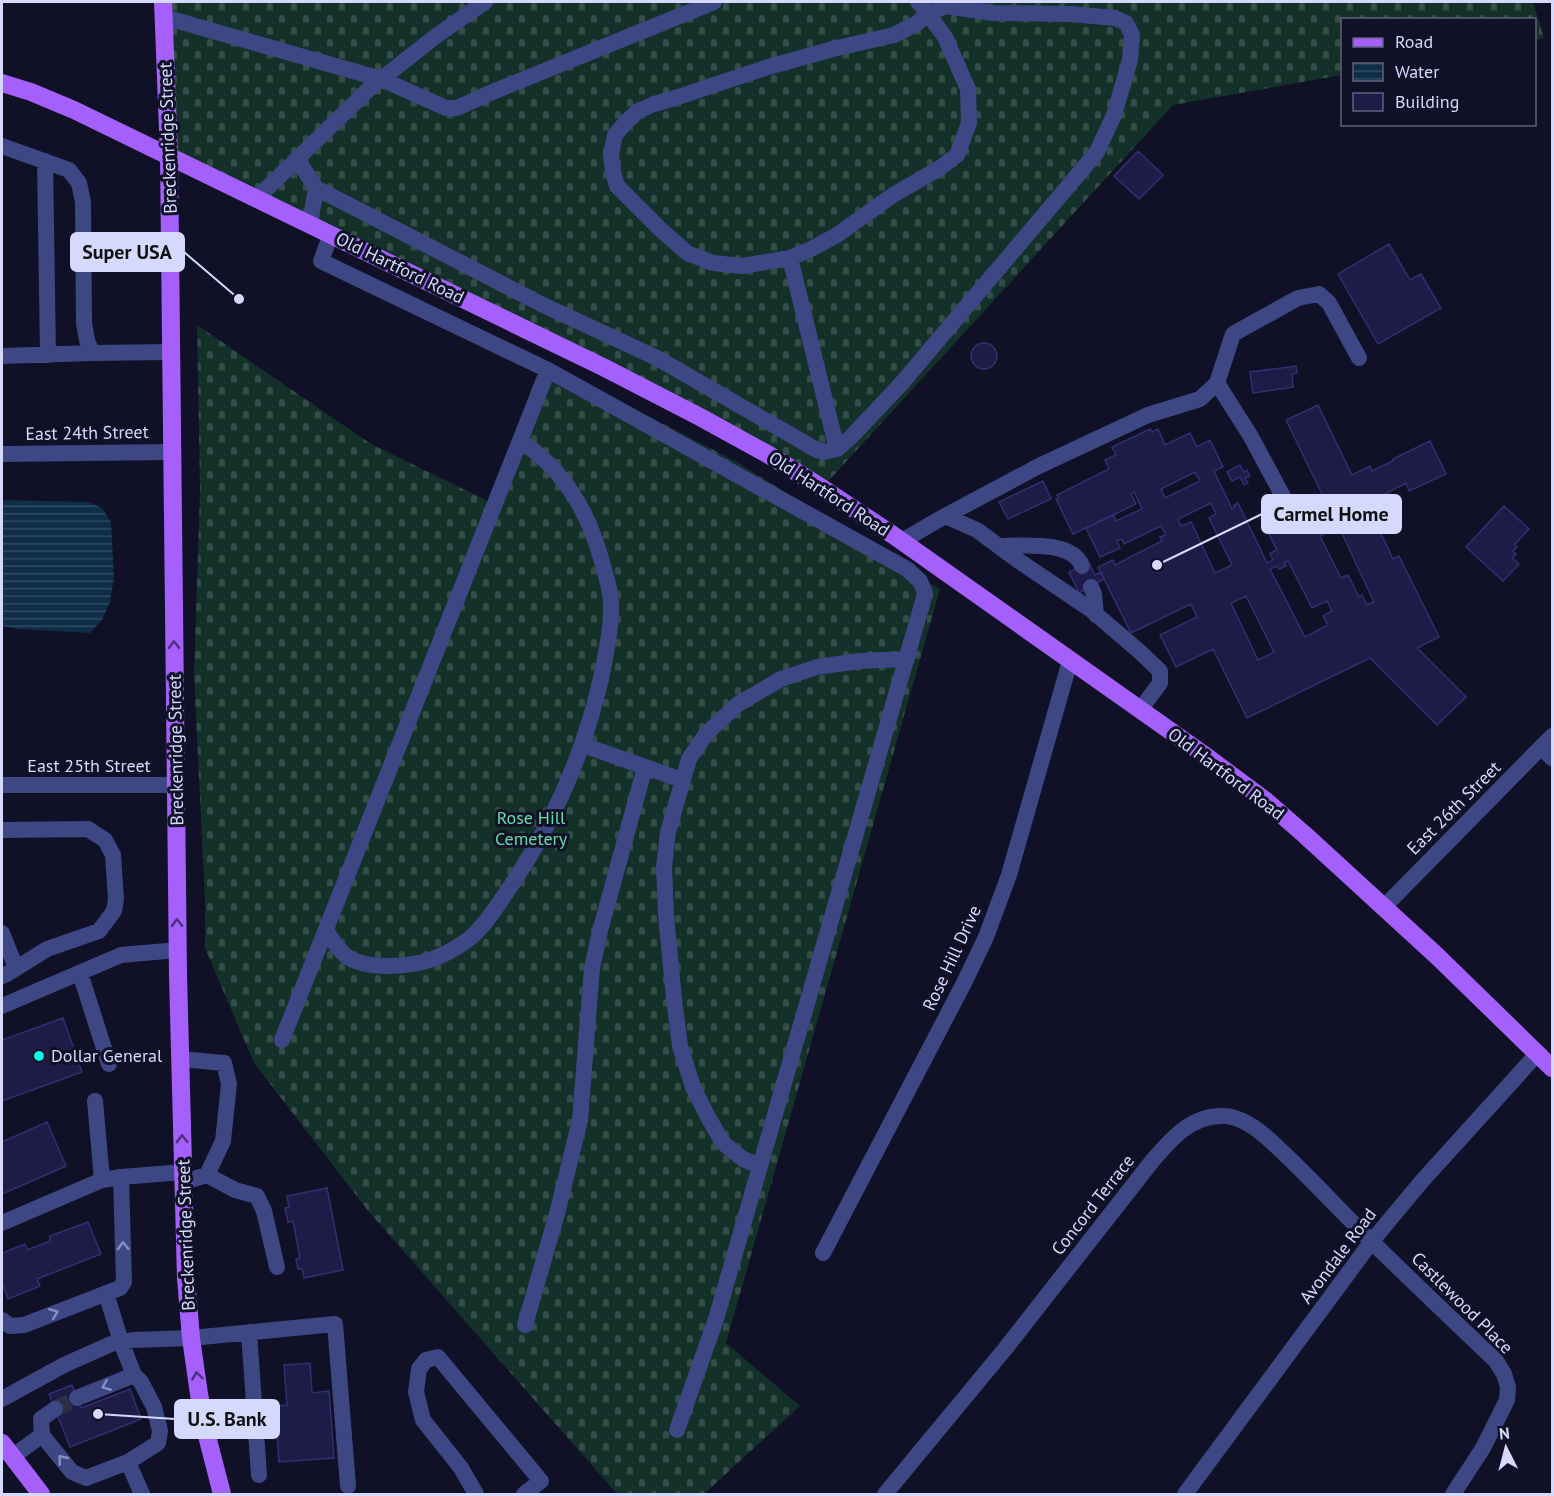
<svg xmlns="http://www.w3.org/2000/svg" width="1554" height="1496" viewBox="0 0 1554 1496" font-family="'PT Sans',sans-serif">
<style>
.cemetery{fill:url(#cemetery-stones)}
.water{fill:url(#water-rules)}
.building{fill:#1d1c46;stroke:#302f72;stroke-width:1.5;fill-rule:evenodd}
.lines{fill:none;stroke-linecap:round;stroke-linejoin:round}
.minor-tunnel{stroke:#2e2e46;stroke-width:16;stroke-dasharray:16 8;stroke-linecap:butt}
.minor{stroke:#3c4784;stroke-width:16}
.major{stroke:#a560fb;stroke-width:18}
.oneway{stroke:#4c307b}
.oneway2{stroke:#8990c1}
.poi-dot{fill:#08f8e4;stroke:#101026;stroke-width:2}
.labels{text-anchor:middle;stroke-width:6;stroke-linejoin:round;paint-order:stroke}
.street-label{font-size:18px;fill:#d6d9fe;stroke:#101026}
.park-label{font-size:18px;fill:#63dda8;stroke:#101026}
.poi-label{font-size:18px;fill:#d6d9fe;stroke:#101026;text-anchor:start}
.leader{fill:none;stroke:#d6d9fe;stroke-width:2}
.callout-dot{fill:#d6d9fe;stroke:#101026;stroke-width:2}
.callout{fill:#d6d9fe;stroke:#d6d9fe;stroke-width:2}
.callout-label{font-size:20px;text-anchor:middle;font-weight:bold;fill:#111}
</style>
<defs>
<pattern id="cemetery-stones" width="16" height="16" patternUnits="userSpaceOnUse" patternTransform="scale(1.5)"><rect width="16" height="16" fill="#133029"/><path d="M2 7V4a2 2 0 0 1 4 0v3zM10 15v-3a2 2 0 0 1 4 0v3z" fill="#354d49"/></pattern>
<pattern id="water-rules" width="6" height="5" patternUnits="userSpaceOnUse" patternTransform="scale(1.5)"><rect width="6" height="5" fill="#0e2d47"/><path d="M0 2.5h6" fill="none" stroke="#304b63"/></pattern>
</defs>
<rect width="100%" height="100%" fill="#101026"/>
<path class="cemetery" d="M 163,2 L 1533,2 L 1544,38 L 1535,40 L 1534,20 L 1342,20 L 1342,75 L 1173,105 L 822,488 L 169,155 Z
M 197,325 L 371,444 L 490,502 L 542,361 L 735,461 L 940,589 L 726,1343 L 800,1406 L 704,1494 L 617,1494 L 369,1212 L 254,1063 L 205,948 L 205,902 L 194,675 L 200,490 Z"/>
<path class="water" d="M 2,500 L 89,502 L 102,508 L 111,522 L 114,577 L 110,602 L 102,620 L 90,633 L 19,629 L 2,626 Z"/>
<path class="building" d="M 1138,151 L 1163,175 L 1139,199 L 1114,176 Z
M 1389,244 L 1410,280 L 1421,274 L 1441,308 L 1378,344 L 1338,274 Z
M971 356a13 13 0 1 1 26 0a13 13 0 1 1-26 0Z
M 1296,366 L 1297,373 L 1292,374 L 1293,387 L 1253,393 L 1250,372 Z
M 1318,405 L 1352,475 L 1370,466 L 1372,471 L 1393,461 L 1393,459 L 1430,441 L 1446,474 L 1409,491 L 1406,483 L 1383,495 L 1388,505 L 1371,513 L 1393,559 L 1399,556 L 1439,637 L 1417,648 L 1466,697 L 1437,725 L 1370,658 L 1247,718 L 1213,649 L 1176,667 L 1160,635 L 1197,617 L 1191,604 L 1131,633 L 1098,567 L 1113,560 L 1115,565 L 1162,541 L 1160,537 L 1166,535 L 1161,526 L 1124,544 L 1122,539 L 1117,541 L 1120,548 L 1100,557 L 1086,528 L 1114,515 L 1116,521 L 1142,509 L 1134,492 L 1131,494 L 1136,504 L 1073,534 L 1056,499 L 1059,498 L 1057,495 L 1109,469 L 1105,460 L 1116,455 L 1112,447 L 1150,429 L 1152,432 L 1158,429 L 1165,445 L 1190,433 L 1197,447 L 1210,440 L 1223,467 L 1214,471 L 1232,509 L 1235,507 L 1234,505 L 1238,503 L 1267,563 L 1273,560 L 1270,553 L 1277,550 L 1265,526 L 1324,498 L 1286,420 ZM 1195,472 L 1200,481 L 1165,498 L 1161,489 ZM 1211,503 L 1216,514 L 1209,518 L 1232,565 L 1215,573 L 1191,522 L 1181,526 L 1178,519 ZM 1339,527 L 1374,602 L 1367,605 L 1362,595 L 1359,597 L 1348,575 L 1341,578 L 1320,536 ZM 1288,561 L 1312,608 L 1327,601 L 1332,611 L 1323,616 L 1328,625 L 1305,637 L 1270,569 L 1277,566 L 1279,569 L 1286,566 L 1284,563 ZM 1246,596 L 1274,652 L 1258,660 L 1231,603 Z
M 1240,465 L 1244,472 L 1247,470 L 1250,476 L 1245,478 L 1248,483 L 1244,485 L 1240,477 L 1232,481 L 1227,472 Z
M 1043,481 L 1051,499 L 1008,519 L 999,502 Z
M 1504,506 L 1529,529 L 1514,545 L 1517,547 L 1513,551 L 1516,554 L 1512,558 L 1519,564 L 1503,581 L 1466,547 Z
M 1089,563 L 1095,575 L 1101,572 L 1104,579 L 1079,593 L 1069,572 Z
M 63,1018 L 82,1072 L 2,1101 L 2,1040 Z
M 47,1122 L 66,1166 L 2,1194 L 2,1142 Z
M 327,1188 L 343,1270 L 304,1278 L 302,1269 L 298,1269 L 296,1259 L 300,1258 L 293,1221 L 288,1222 L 285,1208 L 289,1207 L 287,1196 Z
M 88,1222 L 101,1254 L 37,1279 L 40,1286 L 8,1299 L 2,1282 L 2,1253 L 25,1244 L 27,1250 L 50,1241 L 50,1236 Z
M 310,1363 L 312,1393 L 329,1391 L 334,1458 L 279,1462 L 275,1406 L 287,1405 L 284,1365 Z
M 72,1385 L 81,1408 L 130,1389 L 141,1419 L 70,1447 L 49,1394 Z"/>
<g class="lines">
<path class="minor-tunnel" d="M 55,1409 L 77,1398"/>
<path class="minor" d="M 918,2 L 921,5 L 928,14 L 945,37 L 968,89 L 969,123 L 957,155 L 940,168 L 893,195 L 837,235 L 811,249 L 790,258 L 742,266 L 713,263 L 687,253 L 659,228 L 617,186 L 613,172 L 611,154 L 615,135 L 625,123 L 638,111 L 654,104 L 675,98 L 768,67 L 833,49 L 894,35 L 916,24 L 928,14 L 954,2
M 164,17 L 381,79 L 446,108 L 457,108 L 490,93 L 714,2
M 2,146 L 69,170 L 79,183 L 83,202 L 84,323 L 87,340 L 92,353 L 171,352
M 297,159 L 316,188 L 310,224
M 45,161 L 48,355
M 316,188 L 543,305 L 657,358 L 817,450 L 824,452 L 837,449 L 790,258
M 257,198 L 370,88 L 436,36 L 485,2
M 2,356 L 92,353
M 548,370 L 907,569 L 920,581 L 925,593 L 921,608 L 716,1319 L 677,1430
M 1217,383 L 1250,435 L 1286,502
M 837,449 L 850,438 L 901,384 L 1097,152 L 1114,115 L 1130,60 L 1132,35 L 1126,23 L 1115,18 L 1071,14 L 993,13 L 945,6
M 2,454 L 172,452
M 945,516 L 1039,466 L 1148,415 L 1200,399 L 1217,383 L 1233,334 L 1298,298 L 1319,294 L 1329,303 L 1359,358
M 902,541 L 945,516 L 977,530 L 1016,559 L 1090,609 L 1140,652 L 1160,671 L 1160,683 L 1140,710
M 999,546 C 1022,546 1072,540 1082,566
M 1091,587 L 1094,594 L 1096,615
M 583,745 L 682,780
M 1541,747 L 1552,758
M 2,785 L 176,785
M 2,830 L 88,829 L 105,840 L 113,855 L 116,899 L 114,911 L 99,931 L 47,949 L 7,974 L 2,976
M 1383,908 L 1552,736
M 326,930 C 331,938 337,948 345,955 C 365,971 410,967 433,959 C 446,954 458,947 469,939 C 483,928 496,908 506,893 C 553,825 586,750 603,669 C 607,647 612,624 611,602 C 610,588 606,575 602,562 C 589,513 563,468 520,441
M 2,933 L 16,968
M 80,973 L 109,1064
M 2,1006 L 121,955 L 178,950
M 282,1040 L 548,370 L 321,261 L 331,234
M 180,1059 L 224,1063 L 229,1084 L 223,1141 L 207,1175 L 183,1182
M 95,1101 L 102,1180
M 760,1166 L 743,1159 L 723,1143 L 708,1117 L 693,1087 L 680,1046 L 674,999 L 666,915 L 664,867 L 668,832 L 689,759 L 706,734 L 738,704 L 781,679 L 817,667 L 859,661 L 907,659
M 207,1175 L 235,1190 L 257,1196 L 264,1211 L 277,1267
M 2,1223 L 102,1180 L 121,1177 L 183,1172
M 823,1253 L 965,981 L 986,937 L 1009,875 L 1070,661
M 2,1320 L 10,1326 L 24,1325 L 120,1288 L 124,1282 L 121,1177
M 525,1325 L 558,1210 L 580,1120 L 592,968 L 600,931 L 645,767
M 249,1332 L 259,1475
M 77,1398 L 134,1375
M 2,1399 L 64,1365 L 111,1344 L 133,1340 L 191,1338 L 335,1324 L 348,1486
M 55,1409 L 41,1419 L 42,1435 L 72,1472 L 86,1478 L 128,1462 L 158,1443 L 160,1431 L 154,1407 L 141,1382 L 134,1375 L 121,1342 L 106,1293
M 12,1457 L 42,1435
M 128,1462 L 142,1494
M 476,1494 L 461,1468 L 423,1420 L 416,1392 L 419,1369 L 426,1360 L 438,1357 L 541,1481 L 524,1494
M 885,1494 L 1005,1349 L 1153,1160 C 1172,1138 1192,1115 1223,1116 C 1238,1116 1253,1126 1264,1135 C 1297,1164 1327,1197 1358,1228 C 1403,1273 1450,1317 1496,1361 L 1504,1374 L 1508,1387 L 1507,1400 L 1483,1448 L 1453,1494
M 1185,1494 L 1372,1241 L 1422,1181 L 1538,1053"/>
<path class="major" d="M 163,2 L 169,155 L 178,975 L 186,1278 L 191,1338 L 199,1394 L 206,1432 L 222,1494
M 2,83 L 31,92 L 74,110 L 605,368 L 700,417 L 769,455 L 822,488 L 893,535 L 1203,754 L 1266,801 L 1305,835 L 1437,956 L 1552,1068
M 2,1443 L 41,1494"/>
</g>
<defs><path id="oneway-chevron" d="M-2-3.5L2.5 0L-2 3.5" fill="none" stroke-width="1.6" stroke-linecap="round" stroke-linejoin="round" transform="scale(1.5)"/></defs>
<g class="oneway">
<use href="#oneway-chevron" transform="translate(174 645) rotate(-91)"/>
<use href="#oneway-chevron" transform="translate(177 923) rotate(-91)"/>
<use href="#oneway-chevron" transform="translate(182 1139) rotate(-92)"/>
<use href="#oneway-chevron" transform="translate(197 1376) rotate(-98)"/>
</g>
<g class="oneway2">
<use href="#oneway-chevron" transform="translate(123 1246) rotate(-92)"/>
<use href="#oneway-chevron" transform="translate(54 1313) rotate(-21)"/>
<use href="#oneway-chevron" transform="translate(106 1386) rotate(158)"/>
<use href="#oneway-chevron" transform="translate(62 1459) rotate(-129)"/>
</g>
<circle class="poi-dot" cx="39" cy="1056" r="6"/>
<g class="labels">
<g class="street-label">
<text transform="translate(168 138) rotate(-92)" y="6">Breckenridge Street</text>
<text transform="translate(400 268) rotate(26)" y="6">Old Hartford Road</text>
<text transform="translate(87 433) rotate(-1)" y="6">East 24th Street</text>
<text transform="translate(829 494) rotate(33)" y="6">Old Hartford Road</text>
<text transform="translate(176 750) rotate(-91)" y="6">Breckenridge Street</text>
<text x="89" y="772">East 25th Street</text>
<text transform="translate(1226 774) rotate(37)" y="6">Old Hartford Road</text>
<text transform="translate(1454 808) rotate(-45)" y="6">East 26th Street</text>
<text transform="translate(952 958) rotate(-65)" y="6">Rose Hill Drive</text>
<text transform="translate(1093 1205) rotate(-52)" y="6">Concord Terrace</text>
<text transform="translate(186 1235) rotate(-92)" y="6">Breckenridge Street</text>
<text transform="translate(1338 1256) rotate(-53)" y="6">Avondale Road</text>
<text transform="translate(1462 1303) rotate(45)" y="6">Castlewood Place</text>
</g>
<g class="park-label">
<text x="531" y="824">Rose Hill<tspan x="531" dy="21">Cemetery</tspan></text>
</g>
<g class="poi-label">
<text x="51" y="1062">Dollar General</text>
</g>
</g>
<path class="leader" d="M239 299L184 252M1157 565L1262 514M98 1414L175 1419"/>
<g class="callout-dot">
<circle cx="239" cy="299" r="6"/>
<circle cx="1157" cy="565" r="6"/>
<circle cx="98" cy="1414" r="6"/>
</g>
<g class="callout">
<rect x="71" y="233" width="113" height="38" rx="6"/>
<rect x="1262" y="495" width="139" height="38" rx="6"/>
<rect x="175" y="1400" width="104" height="38" rx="6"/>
</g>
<g class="callout-label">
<text x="127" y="259">Super USA</text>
<text x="1331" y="521">Carmel Home</text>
<text x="227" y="1426">U.S. Bank</text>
</g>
<rect width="1554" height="1496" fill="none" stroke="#d6d9fe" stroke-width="6"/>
<rect x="1341" y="18" width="195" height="108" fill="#101026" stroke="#5f607c" stroke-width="1.5"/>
<rect x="1353" y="38" width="30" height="9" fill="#a560fb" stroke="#5f607c" stroke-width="1.5"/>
<text x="1395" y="48" font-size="18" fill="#d6d9fe">Road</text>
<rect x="1353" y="63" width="30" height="18" fill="url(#water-rules)" stroke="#5f607c" stroke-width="1.5"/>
<text x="1395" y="78" font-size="18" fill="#d6d9fe">Water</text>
<rect x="1353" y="93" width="30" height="18" fill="#1d1c46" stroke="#5f607c" stroke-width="1.5"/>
<text x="1395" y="108" font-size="18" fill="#d6d9fe">Building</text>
<g transform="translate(1506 1448) rotate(354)" stroke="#101026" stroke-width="4.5" paint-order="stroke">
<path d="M0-4.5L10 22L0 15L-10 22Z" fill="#d6d9fe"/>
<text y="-9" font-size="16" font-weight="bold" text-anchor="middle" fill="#d6d9fe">N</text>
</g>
</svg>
